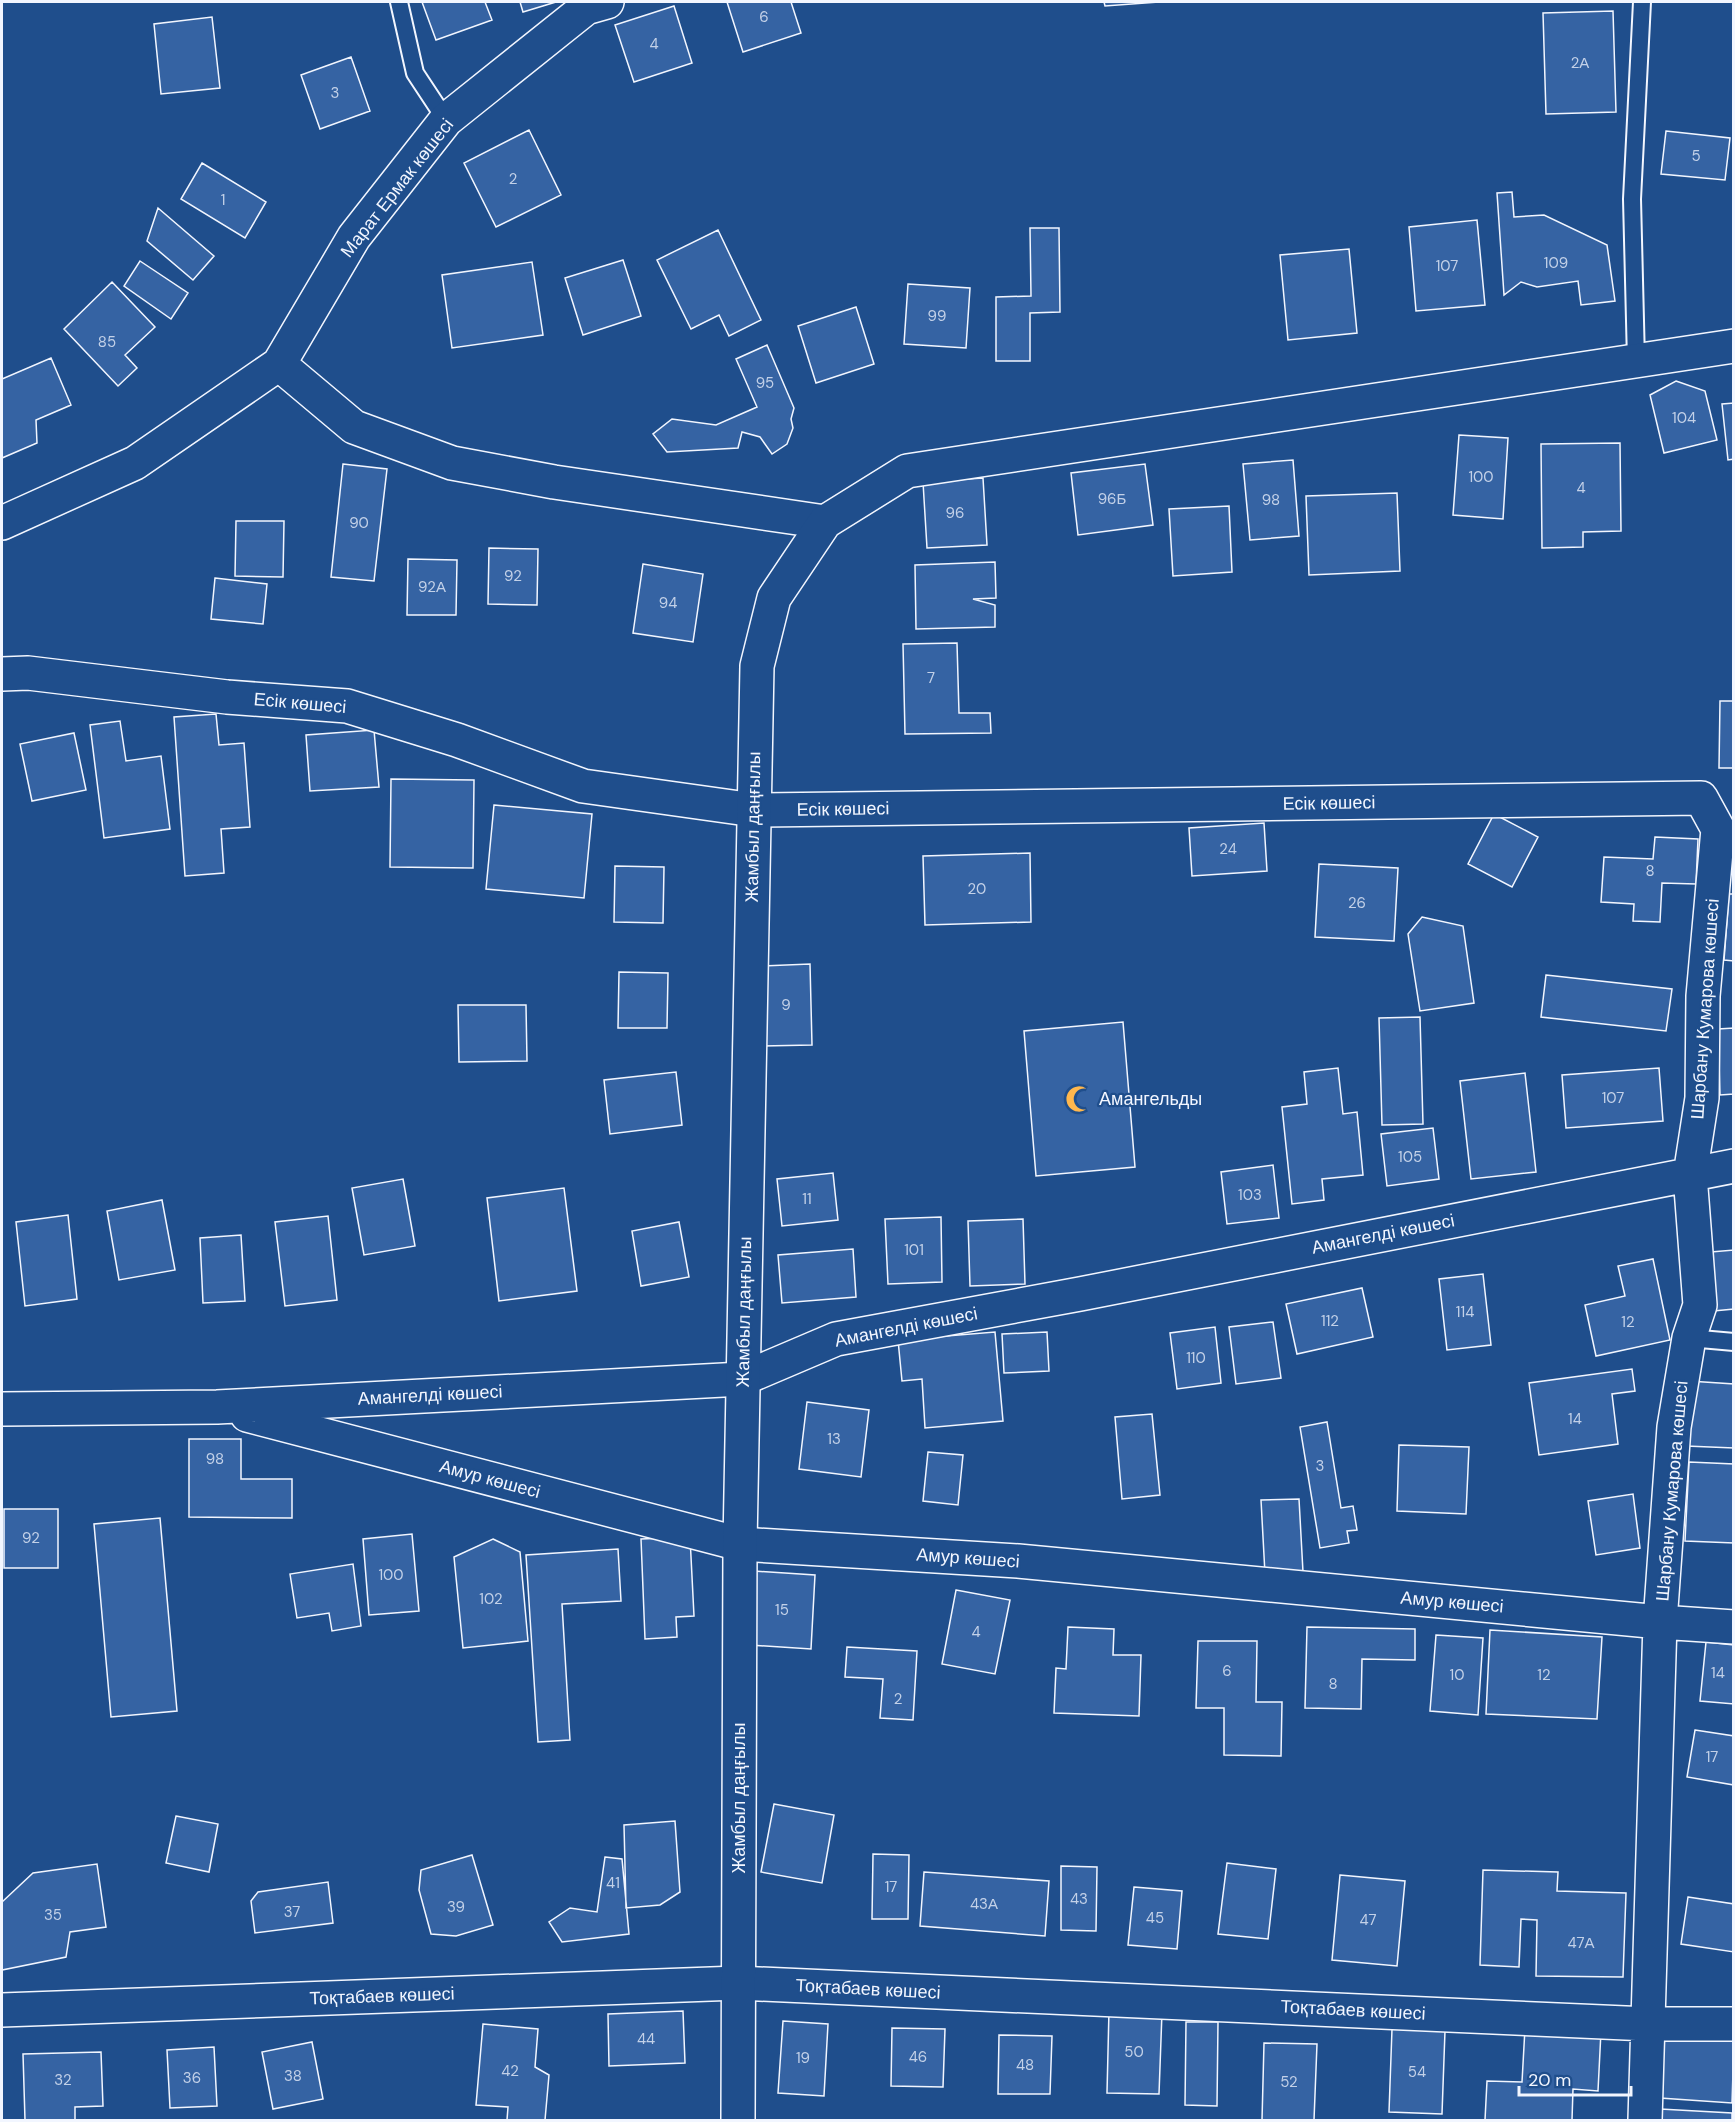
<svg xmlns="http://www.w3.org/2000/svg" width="1735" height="2122" viewBox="0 0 1735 2122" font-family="'DM Sans',sans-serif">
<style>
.building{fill:#3563a3;stroke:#f2f6ff;stroke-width:1.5}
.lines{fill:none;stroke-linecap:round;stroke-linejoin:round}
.lane-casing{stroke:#f2f6ff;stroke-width:20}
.street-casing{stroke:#f2f6ff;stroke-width:36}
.secondary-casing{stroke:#f2f6ff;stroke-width:36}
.lane{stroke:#1f4e8c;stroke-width:16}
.street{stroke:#1f4e8c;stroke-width:33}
.secondary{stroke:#1f4e8c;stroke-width:33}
.labels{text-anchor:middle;stroke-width:4.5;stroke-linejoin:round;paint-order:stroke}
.number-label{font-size:15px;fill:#c3d1e8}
.street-label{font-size:18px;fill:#f2f6ff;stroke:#1f4e8c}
.poi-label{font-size:18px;fill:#f2f6ff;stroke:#1f4e8c;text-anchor:start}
</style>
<rect width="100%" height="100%" fill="#1f4e8c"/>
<path class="building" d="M 422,2 L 485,2 L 492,20 L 436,40 Z
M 520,2 L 556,2 L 523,12 Z
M 727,2 L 791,2 L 801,33 L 743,52 Z
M 1104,2 L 1159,2 L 1105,6 Z
M 674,6 L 692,63 L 634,82 L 615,25 Z
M 1613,11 L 1616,112 L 1546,114 L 1543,13 Z
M 212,17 L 220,88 L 161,94 L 154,24 Z
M 351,57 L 370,111 L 320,129 L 301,75 Z
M 529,130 L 561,195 L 496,227 L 464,163 Z
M 1666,131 L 1730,138 L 1725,180 L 1661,174 Z
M 202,163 L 266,202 L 245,238 L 181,199 Z
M 1512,192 L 1514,217 L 1544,215 L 1607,245 L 1615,301 L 1581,305 L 1578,281 L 1537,287 L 1521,282 L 1504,295 L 1497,193 Z
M 158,208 L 214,256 L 193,280 L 147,241 Z
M 1477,220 L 1485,305 L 1416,311 L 1409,227 Z
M 1030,228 L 1059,228 L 1060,312 L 1030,313 L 1030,361 L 996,361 L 996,297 L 1031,296 Z
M 718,230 L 761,320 L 729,336 L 719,315 L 691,329 L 657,260 Z
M 1349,249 L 1357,333 L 1288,340 L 1280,255 Z
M 623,260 L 641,316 L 583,335 L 565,278 Z
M 140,261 L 188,293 L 171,319 L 124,286 Z
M 532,262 L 543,335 L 452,348 L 442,275 Z
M 112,282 L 155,327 L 125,355 L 137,368 L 118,386 L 64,329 Z
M 908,284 L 970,288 L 966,348 L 904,344 Z
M 856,307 L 874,364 L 816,383 L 798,326 Z
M 767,345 L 794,408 L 791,419 L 793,428 L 787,444 L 772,454 L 760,437 L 742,432 L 738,448 L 667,452 L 653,434 L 672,419 L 716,425 L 757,407 L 736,359 Z
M 51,358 L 71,405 L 36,420 L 37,443 L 2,458 L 2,379 Z
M 1676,381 L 1705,391 L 1717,440 L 1664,453 L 1650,395 Z
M 1734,403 L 1734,459 L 1728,460 L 1722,404 Z
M 1459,435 L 1508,438 L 1503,519 L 1453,515 Z
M 1620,443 L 1621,531 L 1583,532 L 1583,547 L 1542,548 L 1541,444 Z
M 1293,460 L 1299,536 L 1250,540 L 1243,464 Z
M 343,464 L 387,469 L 374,581 L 331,577 Z
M 1145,464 L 1153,525 L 1078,535 L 1071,473 Z
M 983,478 L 987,545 L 927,548 L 923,482 Z
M 1397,493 L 1400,571 L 1309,575 L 1306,496 Z
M 1229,506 L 1232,572 L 1173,576 L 1169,509 Z
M 236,521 L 284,521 L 283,577 L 235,576 Z
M 489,548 L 538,549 L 537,605 L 488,604 Z
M 408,559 L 457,560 L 456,615 L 407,615 Z
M 995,562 L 996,598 L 973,599 L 995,605 L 995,627 L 916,629 L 915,565 Z
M 643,564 L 703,574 L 693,642 L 633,633 Z
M 215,578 L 267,584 L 263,624 L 211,619 Z
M 957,643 L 959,713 L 990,713 L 991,733 L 905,734 L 903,644 Z
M 1720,701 L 1734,701 L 1734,768 L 1719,768 Z
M 216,714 L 219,745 L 244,743 L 250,827 L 221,829 L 224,873 L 185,876 L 174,717 Z
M 120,721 L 126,761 L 161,756 L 170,829 L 104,838 L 90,725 Z
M 374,730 L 379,787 L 310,791 L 306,735 Z
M 74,733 L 86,790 L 32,801 L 20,744 Z
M 391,779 L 474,780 L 473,868 L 390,867 Z
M 494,805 L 592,814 L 584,898 L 486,889 Z
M 1494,814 L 1538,837 L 1512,887 L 1468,864 Z
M 1264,823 L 1267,871 L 1192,876 L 1189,828 Z
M 1655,837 L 1698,839 L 1696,884 L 1662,883 L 1660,922 L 1633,921 L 1634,904 L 1601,902 L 1604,857 L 1653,859 Z
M 1030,853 L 1031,922 L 925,925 L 923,856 Z
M 1319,864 L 1398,868 L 1394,941 L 1315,937 Z
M 615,866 L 664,867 L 663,923 L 614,922 Z
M 1729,894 L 1734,894 L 1734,961 L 1724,960 Z
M 1422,917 L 1463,926 L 1474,1003 L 1420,1011 L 1408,934 Z
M 810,964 L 812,1045 L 762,1046 L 759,966 Z
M 619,972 L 668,973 L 667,1028 L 618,1028 Z
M 1546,975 L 1672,989 L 1666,1031 L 1541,1017 Z
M 458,1005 L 526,1005 L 527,1061 L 459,1062 Z
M 1420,1017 L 1423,1124 L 1382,1125 L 1379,1018 Z
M 1123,1022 L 1135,1167 L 1036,1176 L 1024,1031 Z
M 1734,1028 L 1734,1094 L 1720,1095 L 1718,1029 Z
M 1338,1068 L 1343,1114 L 1357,1112 L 1363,1175 L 1322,1179 L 1324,1200 L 1292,1204 L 1282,1107 L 1307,1104 L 1304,1072 Z
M 1659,1068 L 1663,1121 L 1566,1128 L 1562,1075 Z
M 676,1072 L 682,1125 L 610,1134 L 604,1080 Z
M 1525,1073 L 1536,1172 L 1471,1179 L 1460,1081 Z
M 1433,1128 L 1439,1179 L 1387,1186 L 1381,1134 Z
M 1273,1165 L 1279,1218 L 1227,1224 L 1221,1172 Z
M 833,1173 L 838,1220 L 782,1226 L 777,1179 Z
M 403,1179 L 415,1246 L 364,1255 L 352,1188 Z
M 564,1188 L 577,1291 L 499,1301 L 487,1198 Z
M 162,1200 L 175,1270 L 119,1280 L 107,1211 Z
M 68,1215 L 77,1299 L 25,1306 L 16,1222 Z
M 328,1216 L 337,1300 L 285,1306 L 275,1222 Z
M 941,1217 L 942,1282 L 888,1284 L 885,1219 Z
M 1023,1219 L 1025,1284 L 970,1286 L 968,1221 Z
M 679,1222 L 689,1277 L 641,1286 L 632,1231 Z
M 241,1235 L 245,1301 L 203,1303 L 200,1238 Z
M 853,1249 L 856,1297 L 782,1303 L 778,1255 Z
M 1734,1250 L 1734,1309 L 1703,1312 L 1699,1253 Z
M 1653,1259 L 1670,1340 L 1596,1356 L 1585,1305 L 1625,1296 L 1618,1266 Z
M 1483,1274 L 1491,1345 L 1447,1350 L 1439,1279 Z
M 1362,1288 L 1373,1337 L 1297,1354 L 1286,1304 Z
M 1273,1322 L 1281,1378 L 1236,1384 L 1229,1327 Z
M 1215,1327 L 1221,1383 L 1177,1389 L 1170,1333 Z
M 995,1332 L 1003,1421 L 925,1428 L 922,1379 L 902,1381 L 898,1340 Z
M 1047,1332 L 1049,1371 L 1004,1373 L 1002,1334 Z
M 1632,1369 L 1635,1391 L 1612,1394 L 1618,1444 L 1539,1455 L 1529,1383 Z
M 1689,1381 L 1734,1384 L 1734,1448 L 1686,1446 Z
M 807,1402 L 869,1410 L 861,1477 L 799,1469 Z
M 1152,1414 L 1160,1495 L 1122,1499 L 1115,1417 Z
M 1327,1422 L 1341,1508 L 1353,1506 L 1357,1530 L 1347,1531 L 1349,1543 L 1320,1548 L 1300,1427 Z
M 189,1439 L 241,1439 L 241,1479 L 292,1479 L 292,1518 L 189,1517 Z
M 1399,1445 L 1469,1447 L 1466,1514 L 1397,1511 Z
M 928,1452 L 963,1455 L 958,1505 L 923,1501 Z
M 1689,1462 L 1734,1464 L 1734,1543 L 1685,1541 Z
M 1633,1494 L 1640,1548 L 1596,1555 L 1588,1501 Z
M 1299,1499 L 1303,1572 L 1265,1574 L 1261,1500 Z
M 4,1509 L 58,1509 L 58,1568 L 4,1568 Z
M 160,1518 L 177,1711 L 111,1717 L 94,1524 Z
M 412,1534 L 419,1611 L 369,1615 L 363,1539 Z
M 690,1537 L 694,1616 L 676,1617 L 677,1637 L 645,1639 L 641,1539 Z
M 493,1539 L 520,1552 L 528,1641 L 463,1648 L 454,1557 Z
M 618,1549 L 621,1601 L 562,1604 L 570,1740 L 538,1742 L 526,1555 Z
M 353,1564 L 361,1626 L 332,1631 L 329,1613 L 297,1618 L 290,1574 Z
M 754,1571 L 815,1575 L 811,1649 L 750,1645 Z
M 956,1590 L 1010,1600 L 995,1674 L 942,1664 Z
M 1068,1627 L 1114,1629 L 1113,1655 L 1141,1655 L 1139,1716 L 1054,1713 L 1056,1668 L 1066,1669 Z
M 1307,1627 L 1415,1629 L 1415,1660 L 1362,1659 L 1361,1709 L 1305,1708 Z
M 1490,1630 L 1602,1637 L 1597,1719 L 1486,1714 Z
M 1436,1635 L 1483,1638 L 1478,1715 L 1430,1711 Z
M 1198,1641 L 1257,1641 L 1256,1702 L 1282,1702 L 1281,1756 L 1224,1755 L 1224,1708 L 1196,1708 Z
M 1706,1642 L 1734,1645 L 1734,1704 L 1700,1701 Z
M 847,1647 L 917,1651 L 913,1720 L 880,1718 L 883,1679 L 845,1677 Z
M 1695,1730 L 1734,1736 L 1734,1785 L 1687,1777 Z
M 774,1804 L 834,1815 L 822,1883 L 761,1872 Z
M 176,1816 L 218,1824 L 209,1872 L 166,1863 Z
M 675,1821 L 680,1892 L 660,1905 L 626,1908 L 624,1825 Z
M 873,1854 L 909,1855 L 908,1919 L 872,1919 Z
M 472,1855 L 493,1925 L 456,1936 L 431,1934 L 419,1890 L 421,1870 Z
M 605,1857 L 622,1859 L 629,1934 L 562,1942 L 549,1922 L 570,1908 L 597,1912 Z
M 1227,1863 L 1276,1869 L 1268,1939 L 1218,1934 Z
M 97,1864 L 106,1927 L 70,1932 L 66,1957 L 2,1970 L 2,1902 L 33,1873 Z
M 1061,1866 L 1097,1867 L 1096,1931 L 1061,1930 Z
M 1483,1870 L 1558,1872 L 1557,1891 L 1626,1893 L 1623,1977 L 1536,1976 L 1537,1920 L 1521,1919 L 1519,1967 L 1480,1965 Z
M 924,1872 L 1049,1881 L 1045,1936 L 920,1926 Z
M 1340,1875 L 1405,1881 L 1397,1966 L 1332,1960 Z
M 328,1882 L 333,1923 L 255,1933 L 251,1901 L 258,1892 Z
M 1134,1887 L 1182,1891 L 1177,1949 L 1128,1945 Z
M 1688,1897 L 1734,1904 L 1734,1952 L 1681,1944 Z
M 1109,2010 L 1162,2012 L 1159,2094 L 1107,2093 Z
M 683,2011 L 685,2063 L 609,2066 L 608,2014 Z
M 783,2021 L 828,2024 L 824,2096 L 778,2093 Z
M 1186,2022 L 1218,2022 L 1217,2106 L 1185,2105 Z
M 483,2024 L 538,2029 L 535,2067 L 549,2075 L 545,2120 L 507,2120 L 508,2107 L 476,2105 Z
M 892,2028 L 945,2029 L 943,2087 L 891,2086 Z
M 1525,2028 L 1601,2031 L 1598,2091 L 1573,2089 L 1572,2120 L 1485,2120 L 1487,2081 L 1522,2082 Z
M 1392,2029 L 1445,2031 L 1442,2114 L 1389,2112 Z
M 999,2035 L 1052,2036 L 1050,2094 L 998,2094 Z
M 1664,2036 L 1734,2040 L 1732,2103 L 1660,2098 Z
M 312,2042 L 323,2099 L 273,2109 L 262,2052 Z
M 1264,2043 L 1317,2044 L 1314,2120 L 1262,2120 Z
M 214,2047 L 217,2106 L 170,2108 L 167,2050 Z
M 101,2052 L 103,2106 L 75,2107 L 75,2120 L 25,2120 L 23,2054 Z
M 1660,2109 L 1732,2113 L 1732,2120 L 1659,2120 Z"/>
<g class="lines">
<defs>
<path id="lane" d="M 399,2 L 415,73 L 446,120
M 1636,361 L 1632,199 L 1642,2
M 1689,1338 L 1734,1342"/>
<path id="street" d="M 279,364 L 354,427 L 452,463 L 554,482 L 825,522
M 2,523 L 135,463 L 279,364 L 354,237 L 446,120 L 586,8 L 607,2
M 2,674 L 28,673 L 227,697 L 347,706 L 457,740 L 583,786 L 754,810 L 1701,798 L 1718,829 L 1703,996 L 1702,1098 L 1690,1175 L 1700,1305 L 1689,1338 L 1674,1427 L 1660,1622 L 1645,2120
M 2,1409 L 217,1407 L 742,1379 L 836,1339 L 1080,1294 L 1734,1166
M 247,1415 L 740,1544 L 1018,1561 L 1660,1622 L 1734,1627
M 2,2010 L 738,1983 L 1648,2024 L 1734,2024"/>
<path id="secondary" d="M 738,2120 L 740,1544 L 757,666 L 774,598 L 825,522 L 907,471 L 1734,346"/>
</defs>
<use href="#lane" class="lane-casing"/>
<use href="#street" class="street-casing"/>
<use href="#secondary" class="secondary-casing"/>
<use href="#lane" class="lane"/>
<use href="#street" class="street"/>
<use href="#secondary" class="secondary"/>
</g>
<defs>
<symbol id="mosque-bare" viewBox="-9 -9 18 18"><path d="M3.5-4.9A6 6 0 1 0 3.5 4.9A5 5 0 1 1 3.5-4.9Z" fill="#ffb74d" stroke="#1f4e8c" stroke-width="2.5" paint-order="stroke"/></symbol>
</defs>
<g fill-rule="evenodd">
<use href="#mosque-bare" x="1060" y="1080" width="38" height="38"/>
</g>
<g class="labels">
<g class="number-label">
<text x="764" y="22">6</text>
<text x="654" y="49">4</text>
<text x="1580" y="68">2А</text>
<text x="335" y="98">3</text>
<text x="1696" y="161">5</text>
<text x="513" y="184">2</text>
<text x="223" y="205">1</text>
<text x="1556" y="268">109</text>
<text x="1447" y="271">107</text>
<text x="937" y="321">99</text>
<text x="107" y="347">85</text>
<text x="765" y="388">95</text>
<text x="1684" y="423">104</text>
<text x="1481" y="482">100</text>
<text x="1581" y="493">4</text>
<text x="1112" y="504">96Б</text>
<text x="1271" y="505">98</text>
<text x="955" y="518">96</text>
<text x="359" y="528">90</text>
<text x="513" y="581">92</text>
<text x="432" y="592">92А</text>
<text x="668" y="608">94</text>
<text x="931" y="683">7</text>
<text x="1228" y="854">24</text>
<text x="1650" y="876">8</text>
<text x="977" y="894">20</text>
<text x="1357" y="908">26</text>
<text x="786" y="1010">9</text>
<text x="1613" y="1103">107</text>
<text x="1410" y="1162">105</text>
<text x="1250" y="1200">103</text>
<text x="807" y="1204">11</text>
<text x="914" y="1255">101</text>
<text x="1465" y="1317">114</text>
<text x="1330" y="1326">112</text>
<text x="1628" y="1327">12</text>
<text x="1196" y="1363">110</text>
<text x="1575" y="1424">14</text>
<text x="834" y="1444">13</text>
<text x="215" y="1464">98</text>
<text x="1320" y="1471">3</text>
<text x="31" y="1543">92</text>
<text x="391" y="1580">100</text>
<text x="491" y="1604">102</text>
<text x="782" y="1615">15</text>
<text x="976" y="1637">4</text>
<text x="1227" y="1676">6</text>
<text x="1718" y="1678">14</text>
<text x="1457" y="1680">10</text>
<text x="1544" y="1680">12</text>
<text x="1333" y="1689">8</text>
<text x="898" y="1704">2</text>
<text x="1712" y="1762">17</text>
<text x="613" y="1888">41</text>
<text x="891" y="1892">17</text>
<text x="1079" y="1904">43</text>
<text x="984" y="1909">43А</text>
<text x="456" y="1912">39</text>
<text x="292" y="1917">37</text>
<text x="53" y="1920">35</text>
<text x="1155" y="1923">45</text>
<text x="1368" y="1925">47</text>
<text x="1581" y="1948">47А</text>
<text x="646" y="2044">44</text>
<text x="1134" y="2057">50</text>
<text x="918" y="2062">46</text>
<text x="803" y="2063">19</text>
<text x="1025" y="2070">48</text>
<text x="510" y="2076">42</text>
<text x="1417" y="2077">54</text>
<text x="293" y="2081">38</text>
<text x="192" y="2083">36</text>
<text x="63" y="2085">32</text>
<text x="1289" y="2087">52</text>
</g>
<g class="street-label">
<text transform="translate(397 188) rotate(-52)" y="6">Марат Ермак көшесі</text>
<text transform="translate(300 703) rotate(5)" y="6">Есік көшесі</text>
<text transform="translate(1329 803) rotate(-1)" y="6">Есік көшесі</text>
<text transform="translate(843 809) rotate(-1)" y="6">Есік көшесі</text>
<text transform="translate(753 827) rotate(-89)" y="6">Жамбыл даңғылы</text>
<text transform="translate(1705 1009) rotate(-86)" y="6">Шарбану Кумарова көшесі</text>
<text transform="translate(1383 1234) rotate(-11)" y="6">Амангелді көшесі</text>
<text transform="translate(744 1312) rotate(-89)" y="6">Жамбыл даңғылы</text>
<text transform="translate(906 1327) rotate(-11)" y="6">Амангелді көшесі</text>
<text transform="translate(430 1395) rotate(-3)" y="6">Амангелді көшесі</text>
<text transform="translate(490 1479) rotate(15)" y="6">Амур көшесі</text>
<text transform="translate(1672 1491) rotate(-85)" y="6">Шарбану Кумарова көшесі</text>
<text transform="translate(968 1558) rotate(4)" y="6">Амур көшесі</text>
<text transform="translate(1452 1602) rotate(5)" y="6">Амур көшесі</text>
<text transform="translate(739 1798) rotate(-90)" y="6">Жамбыл даңғылы</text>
<text transform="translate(868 1989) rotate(3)" y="6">Тоқтабаев көшесі</text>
<text transform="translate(382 1996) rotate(-2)" y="6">Тоқтабаев көшесі</text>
<text transform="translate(1353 2010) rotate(3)" y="6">Тоқтабаев көшесі</text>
</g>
<g class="poi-label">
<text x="1099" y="1105">Амангельды</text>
</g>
</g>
<rect width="1735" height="2122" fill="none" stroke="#f2f6ff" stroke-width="6"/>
<path d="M1519 2086v9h112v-9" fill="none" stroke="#f2f6ff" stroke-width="3"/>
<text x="1528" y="2086" font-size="18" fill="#f2f6ff" stroke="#1f4e8c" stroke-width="4.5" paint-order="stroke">20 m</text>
</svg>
